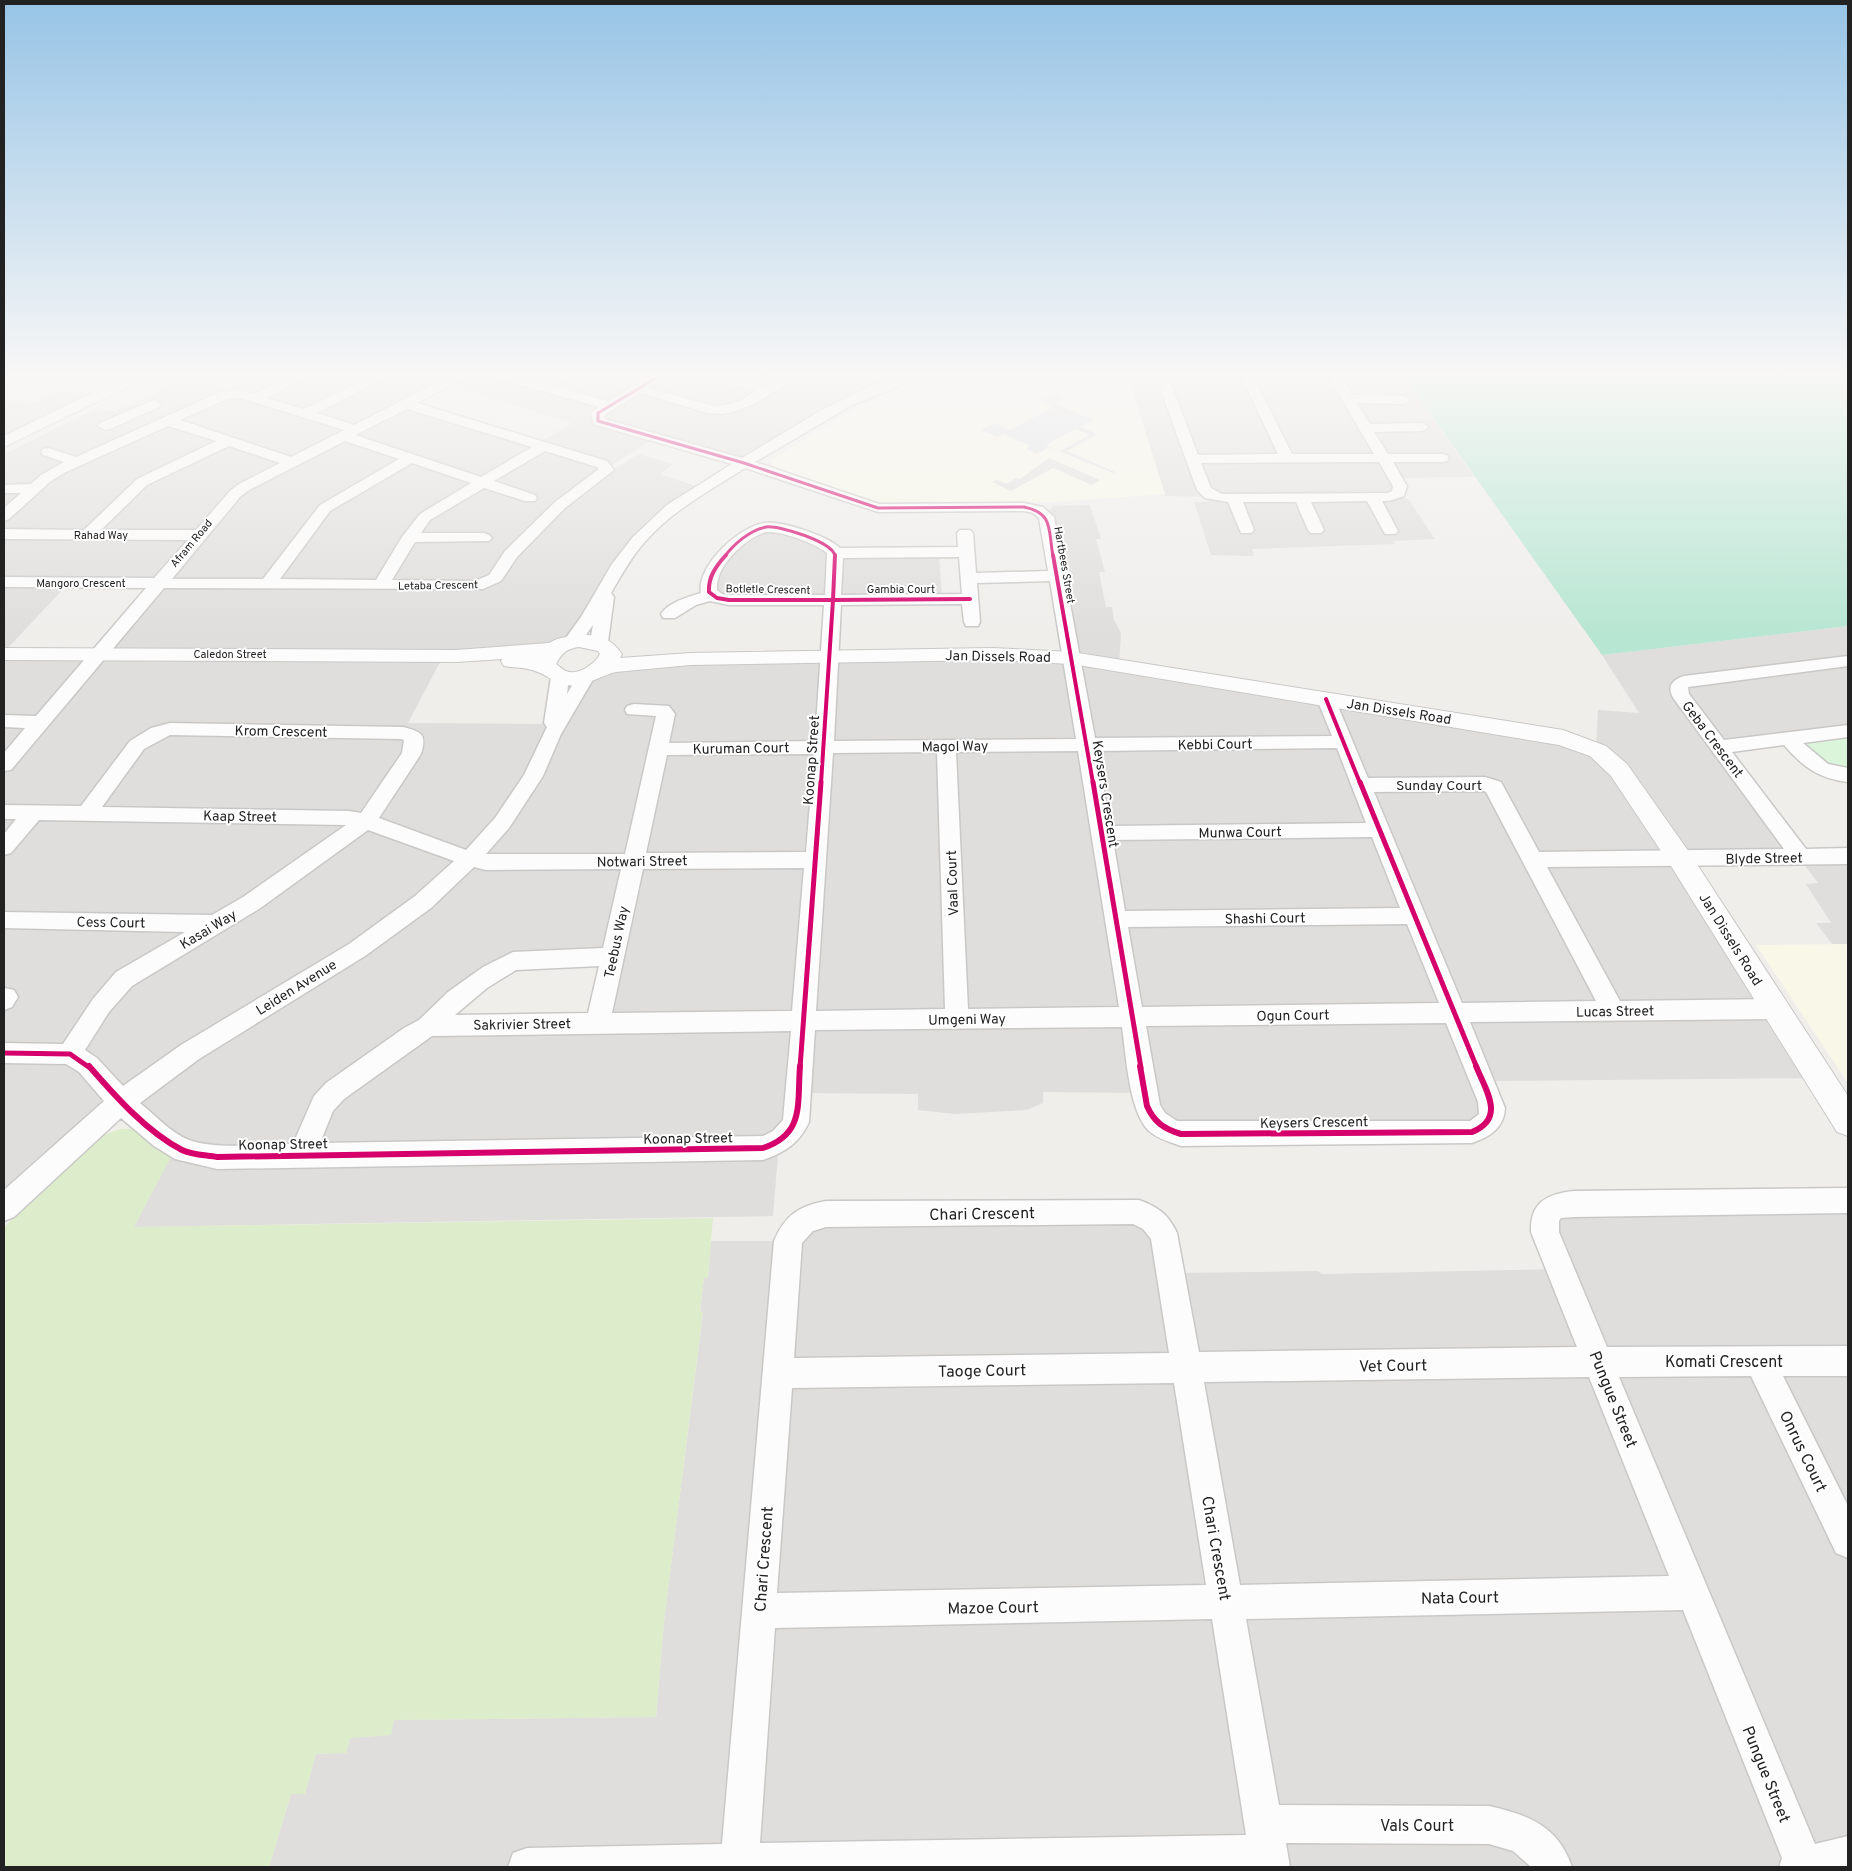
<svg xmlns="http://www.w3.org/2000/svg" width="1852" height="1871" viewBox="0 0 1852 1871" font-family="Overpass,sans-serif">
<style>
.residential{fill:#dfdedc;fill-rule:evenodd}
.education{fill:#f8f7e8}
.grass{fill:#ddeccb}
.park{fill:#daf5da}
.pitch{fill:#b7e6d2}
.parking{fill:#e0dfde}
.plaza{fill:#e2e1e5;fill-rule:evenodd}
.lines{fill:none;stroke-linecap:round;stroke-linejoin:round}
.minor-casing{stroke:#c9c8c7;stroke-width:3}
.tertiary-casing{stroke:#c9c8c7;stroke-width:2}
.minor{fill:#fdfcfc;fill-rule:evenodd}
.tertiary{fill:#fdfcfc;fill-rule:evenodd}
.cycleway-far3-casing{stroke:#fff;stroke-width:5}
.cycleway-far2-casing{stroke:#fff;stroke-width:6}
.cycleway-far1-casing{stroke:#fff;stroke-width:8}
.cycleway-casing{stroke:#fff;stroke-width:9}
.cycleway-far3{stroke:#d6006c;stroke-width:3}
.cycleway-far2{stroke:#d6006c;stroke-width:4}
.cycleway-far1{stroke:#d6006c;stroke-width:5}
.cycleway{stroke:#d6006c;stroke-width:6}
.labels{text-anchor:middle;stroke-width:4;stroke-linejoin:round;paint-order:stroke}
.far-street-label{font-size:11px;fill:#222;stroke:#fff}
.street-label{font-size:14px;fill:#222;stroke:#fff}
.near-street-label{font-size:16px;fill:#222;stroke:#fff}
</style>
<rect width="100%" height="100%" fill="#f0eeeb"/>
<path class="residential" d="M 175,374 L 205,374 L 213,377 L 203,382 L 226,389 L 231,394 L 239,390 L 227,386 L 252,374 L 915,374 L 891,382 L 741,464 L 653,439 L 615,463 L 605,466 L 607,471 L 618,467 L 638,454 L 673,464 L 660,474 L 701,488 L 652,523 L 571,641 L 457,655 L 439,664 L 408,723 L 552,724 L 587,677 L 616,666 L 1071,658 L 1046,517 L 1053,506 L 1090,505 L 1101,539 L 1096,539 L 1105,572 L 1099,572 L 1106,607 L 1112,607 L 1114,620 L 1121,633 L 1119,664 L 1596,748 L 1598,710 L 1639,713 L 1602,655 L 1848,626 L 1848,730 L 1721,746 L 1802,856 L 1848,856 L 1848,944 L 1832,944 L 1816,923 L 1831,923 L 1806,884 L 1818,883 L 1798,857 L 1681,858 L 1821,1078 L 1485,1081 L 1491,1123 L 1182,1136 L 1143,1093 L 1043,1092 L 1043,1103 L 1027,1110 L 955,1114 L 918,1110 L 918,1094 L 799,1093 L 779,1143 L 773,1216 L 134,1227 L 163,1169 L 178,1146 L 123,1102 L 4,1208 L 4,454 L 98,408 L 113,412 L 161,392 L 156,389 L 168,384 L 161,381 ZM 445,384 L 572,423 L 536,444 L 406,405 ZM 70,582 L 158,583 L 100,653 L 4,652 ZM 613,957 L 598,1023 L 439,1015 L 524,960 Z
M 1127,374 L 1402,374 L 1474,477 L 1395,478 L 1398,494 L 1409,500 L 1435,539 L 1393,541 L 1395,544 L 1252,549 L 1254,556 L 1211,555 L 1194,502 L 1206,502 L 1215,497 L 1165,496 Z
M 54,391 L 102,394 L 4,442 L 4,400 L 37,402 Z
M 766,527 L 831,548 L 939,552 L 942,598 L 718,598 L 713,574 L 737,543 Z
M 1848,1199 L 1848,1867 L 269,1867 L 291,1794 L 305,1793 L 316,1754 L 346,1753 L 350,1738 L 390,1735 L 394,1720 L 656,1717 L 664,1621 L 703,1313 L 700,1312 L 704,1278 L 708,1278 L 711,1241 L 786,1241 L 795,1227 L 1133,1210 L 1172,1273 L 1318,1271 L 1322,1274 L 1558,1269 L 1543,1231 L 1574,1203 Z"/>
<path class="education" d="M 945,374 L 1127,374 L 1165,494 L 1052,502 L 886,504 L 868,501 L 773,466 L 771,460 L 859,406 L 899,389 Z
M 1848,944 L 1848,1083 L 1756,945 Z"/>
<path class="grass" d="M 121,1129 L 138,1129 L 172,1155 L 134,1227 L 713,1218 L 708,1278 L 704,1278 L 700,1311 L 703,1312 L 664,1621 L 656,1717 L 394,1720 L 391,1735 L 350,1738 L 346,1753 L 316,1754 L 305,1794 L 291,1794 L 269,1867 L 4,1867 L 4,1228 C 34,1195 77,1140 121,1129 Z"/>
<path class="park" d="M 1848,736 L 1848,771 L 1834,770 L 1805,748 L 1805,745 L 1810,741 Z"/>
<path class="pitch" d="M 1402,374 L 1848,374 L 1848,626 L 1602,655 Z"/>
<path class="parking" d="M 1049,458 L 1100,480 L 1092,485 L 1053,468 L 1011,491 L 992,482 L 997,480 L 1006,484 L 1017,478 L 1020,479 Z"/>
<path class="plaza" d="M 1055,393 L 1066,398 L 1055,404 L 1094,420 L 1080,427 L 1097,434 L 1067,451 L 1115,472 L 1113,473 L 1049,447 L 1037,454 L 1026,449 L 1030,446 L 1003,434 L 997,437 L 981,430 L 994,423 L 1010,430 L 1053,407 L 1039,401 ZM 1075,429 L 1090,435 L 1060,451 L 1046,445 Z"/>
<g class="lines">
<defs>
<path id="minor" d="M 295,374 L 312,374 L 266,398 L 304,409 L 377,374 L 393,374 L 317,413 L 354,425 L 454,374 L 470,374 L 417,403 L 607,461 L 614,470 L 565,508 L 517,557 L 501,581 L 483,589 L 164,588 L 11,770 L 4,771 L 4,753 L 25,728 L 4,727 L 4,715 L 36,716 L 146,588 L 4,587 L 4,577 L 154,578 L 188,540 L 4,539 L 4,529 L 84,530 L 137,479 L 216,441 L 168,426 L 66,472 L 51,481 L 9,519 L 4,521 L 4,508 L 21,493 L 4,493 L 4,485 L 31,484 L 41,475 L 64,462 L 43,455 L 41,452 L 43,449 L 48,448 L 76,457 L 220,392 L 241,390 L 254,394 ZM 240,398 L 344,430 L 291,457 L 180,420 L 227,399 ZM 407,409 L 532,447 L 481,477 L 355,435 ZM 345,441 L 399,459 L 320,505 L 263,579 L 172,579 L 240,497 L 249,490 ZM 229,446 L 280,463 L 239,484 L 230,491 L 196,530 L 101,530 L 147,485 ZM 545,451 L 597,467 L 599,469 L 555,502 L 505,551 L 489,575 L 475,581 L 392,580 L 415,542 L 489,541 L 492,538 L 489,535 L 484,533 L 421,533 L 430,520 L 484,488 L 525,501 L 535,501 L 537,498 L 535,495 L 494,481 ZM 412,463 L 471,483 L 420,514 L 402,537 L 376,580 L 280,579 L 330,511 Z
M 490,374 L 511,374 L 541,383 L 555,374 L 571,374 L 553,386 L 608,401 L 654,374 L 669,374 L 649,388 L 714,406 C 730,406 743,400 756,391 L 732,385 L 731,382 L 732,379 L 737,378 L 765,386 L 778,378 L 779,374 L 791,374 L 792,377 L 786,384 L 754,404 L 736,411 L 722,414 L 708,413 L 640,393 L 605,415 L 605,419 L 742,458 L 820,411 L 865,389 L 904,374 L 923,374 L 921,377 L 852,405 L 755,462 L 879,504 L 1024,503 L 1043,507 L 1054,517 L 1095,738 L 1332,736 L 1317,699 L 1320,695 L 1326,693 L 1332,695 L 1335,699 L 1368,778 L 1485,777 L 1501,782 L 1539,852 L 1784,849 L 1674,699 C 1666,687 1672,680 1684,676 L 1848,656 L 1848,666 L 1688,687 L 1689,694 L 1724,740 L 1848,725 L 1848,737 L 1803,743 L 1828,764 L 1848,768 L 1848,782 C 1819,779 1802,766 1784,745 L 1732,752 L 1806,849 L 1848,848 L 1848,864 L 1547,867 L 1620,1001 L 1775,999 L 1783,1002 L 1787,1009 L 1783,1016 L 1775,1019 L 1470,1022 L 1505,1108 C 1504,1128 1490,1137 1472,1143 L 1181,1146 C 1170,1142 1158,1139 1149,1131 C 1129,1112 1126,1055 1122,1027 L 815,1030 L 809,1122 C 799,1144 785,1152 763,1160 L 217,1169 L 175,1159 L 154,1146 L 121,1118 L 14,1217 L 4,1221 L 4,1190 L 104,1101 L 79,1072 L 66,1064 L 4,1063 L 4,1043 L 63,1044 L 93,999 L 116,972 L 185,932 L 4,928 L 4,912 L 212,915 L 243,897 L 346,825 L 39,820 L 11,853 L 4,855 L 4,834 L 16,819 L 4,819 L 4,805 L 81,806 L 130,741 L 151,728 L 170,723 L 403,727 C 422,732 427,734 421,754 L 379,818 L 466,850 L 495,818 L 524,775 L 547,727 L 544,723 L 551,677 L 554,673 L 560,672 L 566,673 L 569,677 L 567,694 L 580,672 L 586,671 L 592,672 L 595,676 L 561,734 L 543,776 L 509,828 L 486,854 L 625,854 L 656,716 L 627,714 L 625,710 L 627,706 L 634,704 L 669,706 L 675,714 L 669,743 L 815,741 L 824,605 L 729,605 L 710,601 L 696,605 L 675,618 L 663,618 L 661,614 C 669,602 688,597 701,593 C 696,566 739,527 764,523 C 781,520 828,536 840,548 L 958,547 L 957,533 L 960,530 L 970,530 L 973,533 L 976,573 L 1048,571 L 1039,518 L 1033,513 L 1024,511 L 878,512 L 745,468 C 709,491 671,511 643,544 C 630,559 621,576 611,593 L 614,597 L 608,642 L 605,646 L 599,647 L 593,646 L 590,642 L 593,625 L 578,646 L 572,647 L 566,646 L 563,642 L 581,617 L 612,564 L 633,537 L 667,505 L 732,464 L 593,424 L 591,413 L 599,407 L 492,377 ZM 766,532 C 782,531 815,543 827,553 L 825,595 L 729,595 L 722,594 L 717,590 C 715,566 745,538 766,532 ZM 959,557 L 962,594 L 841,595 L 843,558 ZM 1050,581 L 1076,739 L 834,741 L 841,605 L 962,604 L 964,622 L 966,626 L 978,626 L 980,622 L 977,583 ZM 170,735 L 401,739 L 404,740 L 402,753 L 361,813 L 349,811 L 102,807 L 144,749 ZM 1337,748 L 1366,823 L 1110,826 L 1097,751 ZM 1078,751 L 1119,1007 L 968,1009 L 956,752 ZM 937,752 L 945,1009 L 816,1011 L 833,753 ZM 814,754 L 806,852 L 646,853 L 667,755 ZM 1484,791 L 1486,792 L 1596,1001 L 1462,1003 L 1374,792 ZM 368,830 L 454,861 L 415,896 L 349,944 L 181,1045 L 123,1086 L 97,1058 L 85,1050 L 109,1012 L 132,986 L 259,909 ZM 1372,837 L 1400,908 L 1125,911 L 1113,840 ZM 474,867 L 486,870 L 621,869 L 603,948 L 513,952 L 483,967 L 448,992 L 419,1020 L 404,1028 L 326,1083 L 314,1096 L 293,1144 C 265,1144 215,1150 189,1140 C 171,1133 155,1115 140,1103 L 199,1059 L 365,956 L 431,908 ZM 804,868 L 792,1011 L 612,1013 L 643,869 ZM 1407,924 L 1439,1003 L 1142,1007 L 1128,927 ZM 599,966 L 588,1013 L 455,1015 L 487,988 L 516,970 ZM 1446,1023 L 1478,1102 L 1479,1114 L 1470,1121 L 1177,1121 L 1165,1113 L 1160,1105 L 1146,1026 ZM 791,1031 L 783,1120 L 773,1131 L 763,1136 L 320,1143 L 333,1111 L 344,1099 L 432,1036 Z
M 1155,374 L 1167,374 L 1198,455 L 1278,454 L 1240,374 L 1252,374 L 1292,454 L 1374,454 L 1327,374 L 1339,374 L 1352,395 L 1404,396 L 1411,400 L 1404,404 L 1357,403 L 1370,424 L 1422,423 L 1429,427 L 1422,431 L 1374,432 L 1388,454 L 1442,454 L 1447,455 L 1449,458 L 1447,461 L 1442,462 L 1393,462 L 1407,486 L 1404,496 L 1389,501 L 1382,501 L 1398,531 L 1395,534 L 1385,534 L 1367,501 L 1311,502 L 1324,530 L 1321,533 L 1311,533 L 1308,530 L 1296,502 L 1243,502 L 1254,530 L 1251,533 L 1241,533 L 1228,502 L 1205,498 L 1197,490 ZM 1379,462 L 1393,486 L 1392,491 L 1387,493 L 1222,494 L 1211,488 L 1201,463 Z
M 154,400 L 161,404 L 159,407 L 110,429 L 105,430 L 98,426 L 100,423 Z
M 4,988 L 14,990 L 18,997 L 12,1007 L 4,1010 Z
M 1848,1188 L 1848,1213 L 1574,1217 L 1561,1218 L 1559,1221 L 1559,1232 L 1607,1347 L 1848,1346 L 1848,1376 L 1783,1376 L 1848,1506 L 1848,1558 L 1836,1553 L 1751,1376 L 1619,1377 L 1815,1844 L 1848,1836 L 1848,1867 L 1779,1867 L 1782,1858 L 1683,1610 L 1246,1619 L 1279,1805 L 1489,1806 C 1529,1815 1558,1826 1572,1867 L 1531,1867 L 1513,1851 L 1489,1844 L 1286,1843 L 1290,1867 L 508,1867 L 513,1853 L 527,1848 L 722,1844 L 774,1241 C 785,1215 799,1206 826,1201 L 1139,1200 C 1158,1207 1168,1214 1177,1233 L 1199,1352 L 1577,1347 L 1531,1232 C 1530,1202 1547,1194 1574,1191 ZM 1133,1224 L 1143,1229 L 1151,1239 L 1169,1353 L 794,1358 L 802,1243 L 813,1231 L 826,1227 ZM 1589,1377 L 1669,1576 L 1240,1585 L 1204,1382 ZM 1174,1383 L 1206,1585 L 777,1593 L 792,1388 ZM 1212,1619 L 1246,1835 L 760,1843 L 775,1628 Z"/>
<path id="tertiary" d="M 130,374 L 151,374 L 148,377 L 4,447 L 4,436 Z
M 579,634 C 600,636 610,637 622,654 L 620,658 L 690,653 L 992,648 L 1072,652 L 1563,730 L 1606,746 L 1627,764 L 1689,852 L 1848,1096 L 1848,1136 L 1837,1132 L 1671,866 L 1611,776 L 1590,756 L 1559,745 L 1072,664 L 992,660 L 690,665 L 616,672 C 603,675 593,682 579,685 C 557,688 550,675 532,670 C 523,667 513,668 504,666 L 501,661 L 502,659 L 456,662 L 4,660 L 4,648 L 456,650 L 549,643 L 557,639 ZM 579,647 L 598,651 L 600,654 C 595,664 578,676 566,671 C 563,670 559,666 556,664 C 562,653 566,649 579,647 Z"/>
</defs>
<use href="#minor" class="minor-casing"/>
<use href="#tertiary" class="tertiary-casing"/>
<use href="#minor" class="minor"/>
<use href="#tertiary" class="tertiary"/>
<defs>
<path id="cycleway-far3" d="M 663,374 L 598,413 L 598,421 L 744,463 L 878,508 L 1024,507 C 1054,513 1048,530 1053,556
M 725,556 C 734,544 750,530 766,527 C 779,525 833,542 835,556"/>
<path id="cycleway-far2" d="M 726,555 C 716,566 708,577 709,592 L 717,598 L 729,600 L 833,600
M 1053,555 L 1093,783
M 833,600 L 835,555
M 833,600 L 970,599
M 1326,699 L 1360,783
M 821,783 L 833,600"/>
<path id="cycleway-far1" d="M 1093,782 L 1141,1068
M 1360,782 L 1477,1068
M 4,1053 L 70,1054 L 90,1068
M 800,1068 L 821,782"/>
<path id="cycleway" d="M 89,1066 C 115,1096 147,1132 182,1150 C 192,1155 206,1155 217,1157 L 763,1148 C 805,1134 797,1104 800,1066
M 1140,1066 L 1147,1106 C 1154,1122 1164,1129 1181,1134 L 1472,1132 C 1506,1118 1486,1091 1476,1066"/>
</defs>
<use href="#cycleway-far3" class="cycleway-far3-casing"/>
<use href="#cycleway-far2" class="cycleway-far2-casing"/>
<use href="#cycleway-far1" class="cycleway-far1-casing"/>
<use href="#cycleway" class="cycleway-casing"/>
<use href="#cycleway-far3" class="cycleway-far3"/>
<use href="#cycleway-far2" class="cycleway-far2"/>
<use href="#cycleway-far1" class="cycleway-far1"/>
<use href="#cycleway" class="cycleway"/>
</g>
<linearGradient id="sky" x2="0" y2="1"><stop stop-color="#97c4e6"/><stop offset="0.59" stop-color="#f8f7f6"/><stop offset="1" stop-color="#f8f7f6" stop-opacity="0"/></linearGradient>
<rect width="1852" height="636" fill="url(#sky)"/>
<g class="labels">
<g class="far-street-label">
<text x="101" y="539">Rahad Way</text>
<text transform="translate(191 543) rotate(-50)" y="4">Afram Road</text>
<text transform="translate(1065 565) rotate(80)" y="4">Hartbees Street</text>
<text x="81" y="587">Mangoro Crescent</text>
<text transform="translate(438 585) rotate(-1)" y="4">Letaba Crescent</text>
<text transform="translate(768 589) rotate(1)" y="4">Botletle Crescent</text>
<text x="901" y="593">Gambia Court</text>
<text x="230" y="658">Caledon Street</text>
</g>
<g class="street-label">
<text transform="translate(998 656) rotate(1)" y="5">Jan Dissels Road</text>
<text transform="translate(1399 711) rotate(9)" y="5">Jan Dissels Road</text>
<text transform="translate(281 731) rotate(1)" y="5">Krom Crescent</text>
<text transform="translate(1713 739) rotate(53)" y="5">Geba Crescent</text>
<text transform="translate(1215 744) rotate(-1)" y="5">Kebbi Court</text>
<text transform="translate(955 746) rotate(-1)" y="5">Magol Way</text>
<text transform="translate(741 748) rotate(-1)" y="5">Kuruman Court</text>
<text transform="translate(811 760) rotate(-86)" y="5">Koonap Street</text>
<text x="1439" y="790">Sunday Court</text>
<text transform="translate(1106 794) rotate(81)" y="5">Keysers Crescent</text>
<text transform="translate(240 816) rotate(1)" y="5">Kaap Street</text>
<text transform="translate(1240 832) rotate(-1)" y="5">Munwa Court</text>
<text transform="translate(1764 858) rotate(-1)" y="5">Blyde Street</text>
<text transform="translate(642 861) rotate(-1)" y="5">Notwari Street</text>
<text transform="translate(952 883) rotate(-92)" y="5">Vaal Court</text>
<text transform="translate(1265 918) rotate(-1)" y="5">Shashi Court</text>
<text transform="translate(111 922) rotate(1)" y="5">Cess Court</text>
<text transform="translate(208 929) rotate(-31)" y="5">Kasai Way</text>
<text transform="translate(1731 939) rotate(58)" y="5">Jan Dissels Road</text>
<text transform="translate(616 942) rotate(-78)" y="5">Teebus Way</text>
<text transform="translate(296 987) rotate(-32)" y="5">Leiden Avenue</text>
<text transform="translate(1615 1011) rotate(-1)" y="5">Lucas Street</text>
<text transform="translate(1293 1015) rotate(-1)" y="5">Ogun Court</text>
<text transform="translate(967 1019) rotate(-1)" y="5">Umgeni Way</text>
<text transform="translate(522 1024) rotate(-1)" y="5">Sakrivier Street</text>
<text transform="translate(1314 1122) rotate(-1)" y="5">Keysers Crescent</text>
<text transform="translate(688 1138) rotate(-1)" y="5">Koonap Street</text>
<text transform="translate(283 1144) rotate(-1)" y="5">Koonap Street</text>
</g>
<g class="near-street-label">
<text transform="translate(982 1213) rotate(-1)" y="6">Chari Crescent</text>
<text x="1724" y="1367">Komati Crescent</text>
<text transform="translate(1393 1365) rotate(-1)" y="6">Vet Court</text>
<text transform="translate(982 1370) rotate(-1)" y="6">Taoge Court</text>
<text transform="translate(1614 1399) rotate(68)" y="6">Pungue Street</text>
<text transform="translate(1804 1451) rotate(64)" y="6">Onrus Court</text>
<text transform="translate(1217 1548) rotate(80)" y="6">Chari Crescent</text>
<text transform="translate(763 1559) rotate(-86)" y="6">Chari Crescent</text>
<text transform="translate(1460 1597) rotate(-1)" y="6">Nata Court</text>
<text transform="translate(993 1607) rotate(-1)" y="6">Mazoe Court</text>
<text transform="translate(1767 1774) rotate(68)" y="6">Pungue Street</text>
<text x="1417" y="1831">Vals Court</text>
</g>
</g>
<rect width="1852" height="1871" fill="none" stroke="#222222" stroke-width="10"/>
</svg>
